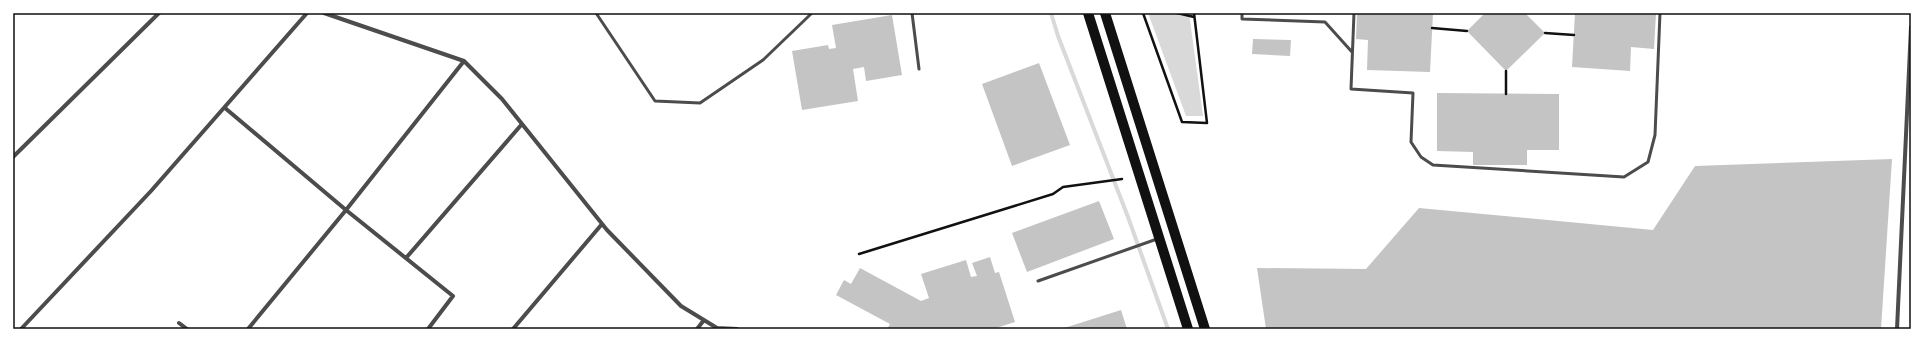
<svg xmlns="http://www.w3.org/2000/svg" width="1924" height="342" viewBox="0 0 1924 342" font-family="'Noto Sans',sans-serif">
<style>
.water{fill:#d9d9d9}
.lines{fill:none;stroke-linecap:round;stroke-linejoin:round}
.stream{stroke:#d9d9d9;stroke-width:4}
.building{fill:#c4c4c4}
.path{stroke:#111;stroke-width:2.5}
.service{stroke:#4c4c4c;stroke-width:3}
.minor{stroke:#4c4c4c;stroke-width:4}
.primary{stroke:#111;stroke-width:10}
.neatline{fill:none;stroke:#111;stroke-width:1.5}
</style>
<rect width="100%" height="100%" fill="#fff"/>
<path class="water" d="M 1148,13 L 1189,13 L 1203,116 L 1186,116 Z"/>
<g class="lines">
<path class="stream" d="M 1051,13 L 1058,36 L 1128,217 L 1168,329"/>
</g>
<path class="building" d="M 1357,13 L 1433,13 L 1430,72 L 1367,70 L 1368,40 L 1356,39 Z
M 1485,13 L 1525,13 L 1545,33 L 1506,71 L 1467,31 Z
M 1575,13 L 1656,13 L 1654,49 L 1631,47 L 1630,71 L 1572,67 Z
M 892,15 L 902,75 L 866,81 L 864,67 L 853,69 L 858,101 L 802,110 L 792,51 L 828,45 L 829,49 L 836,48 L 832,25 Z
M 1253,39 L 1291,40 L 1290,56 L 1252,54 Z
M 1039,63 L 1070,145 L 1012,166 L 982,84 Z
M 1437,93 L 1559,94 L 1559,150 L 1527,150 L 1527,165 L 1473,165 L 1473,152 L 1437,151 Z
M 1892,159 L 1881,329 L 1266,329 L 1257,268 L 1366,269 L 1419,208 L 1653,230 L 1695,166 Z
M 1099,201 L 1114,239 L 1027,272 L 1012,233 Z
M 990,257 L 995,273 L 999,272 L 1015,322 L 993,329 L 887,329 L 890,324 L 836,295 L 844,280 L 851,284 L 860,268 L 921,301 L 929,298 L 921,274 L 966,260 L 971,277 L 977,276 L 972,263 Z
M 1121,310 L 1127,329 L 1061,329 Z"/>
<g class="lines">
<path class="path" d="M 1143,13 L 1182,122 L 1207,123 L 1194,13
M 1177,13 L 1194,17
M 1432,28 L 1467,31
M 1545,33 L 1574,35
M 1506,94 L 1506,71
M 859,254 L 1053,194 L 1063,187 L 1122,179"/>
<path class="service" d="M 596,13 L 655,101 L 700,103 L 763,60 L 812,13
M 912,13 L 919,69
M 1242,13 L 1242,19 L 1325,22 L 1352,52
M 1354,13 L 1351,89 L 1413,93 L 1411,142 L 1421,157 L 1433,165 L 1624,177 L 1648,162 L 1655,135 L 1660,13
M 1038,281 L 1157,239"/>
<path class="minor" d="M 324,13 L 464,61 L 502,99 L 607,230 L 681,306 L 717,328 L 737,329
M 225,108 L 346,210 L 248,329
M 13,157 L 159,13
M 406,258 L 522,124
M 179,323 L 187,329
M 21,329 L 151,191 L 307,13
M 428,329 L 453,296 L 346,210 L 464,61
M 513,329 L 602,224
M 697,329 L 704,320
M 1897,329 L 1911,27"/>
<path class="primary" d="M 1088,13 L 1188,329
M 1105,13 L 1205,329"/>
</g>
<rect width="1924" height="342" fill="none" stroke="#ffffff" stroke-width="28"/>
<rect x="14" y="14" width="1896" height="314" class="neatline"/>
</svg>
